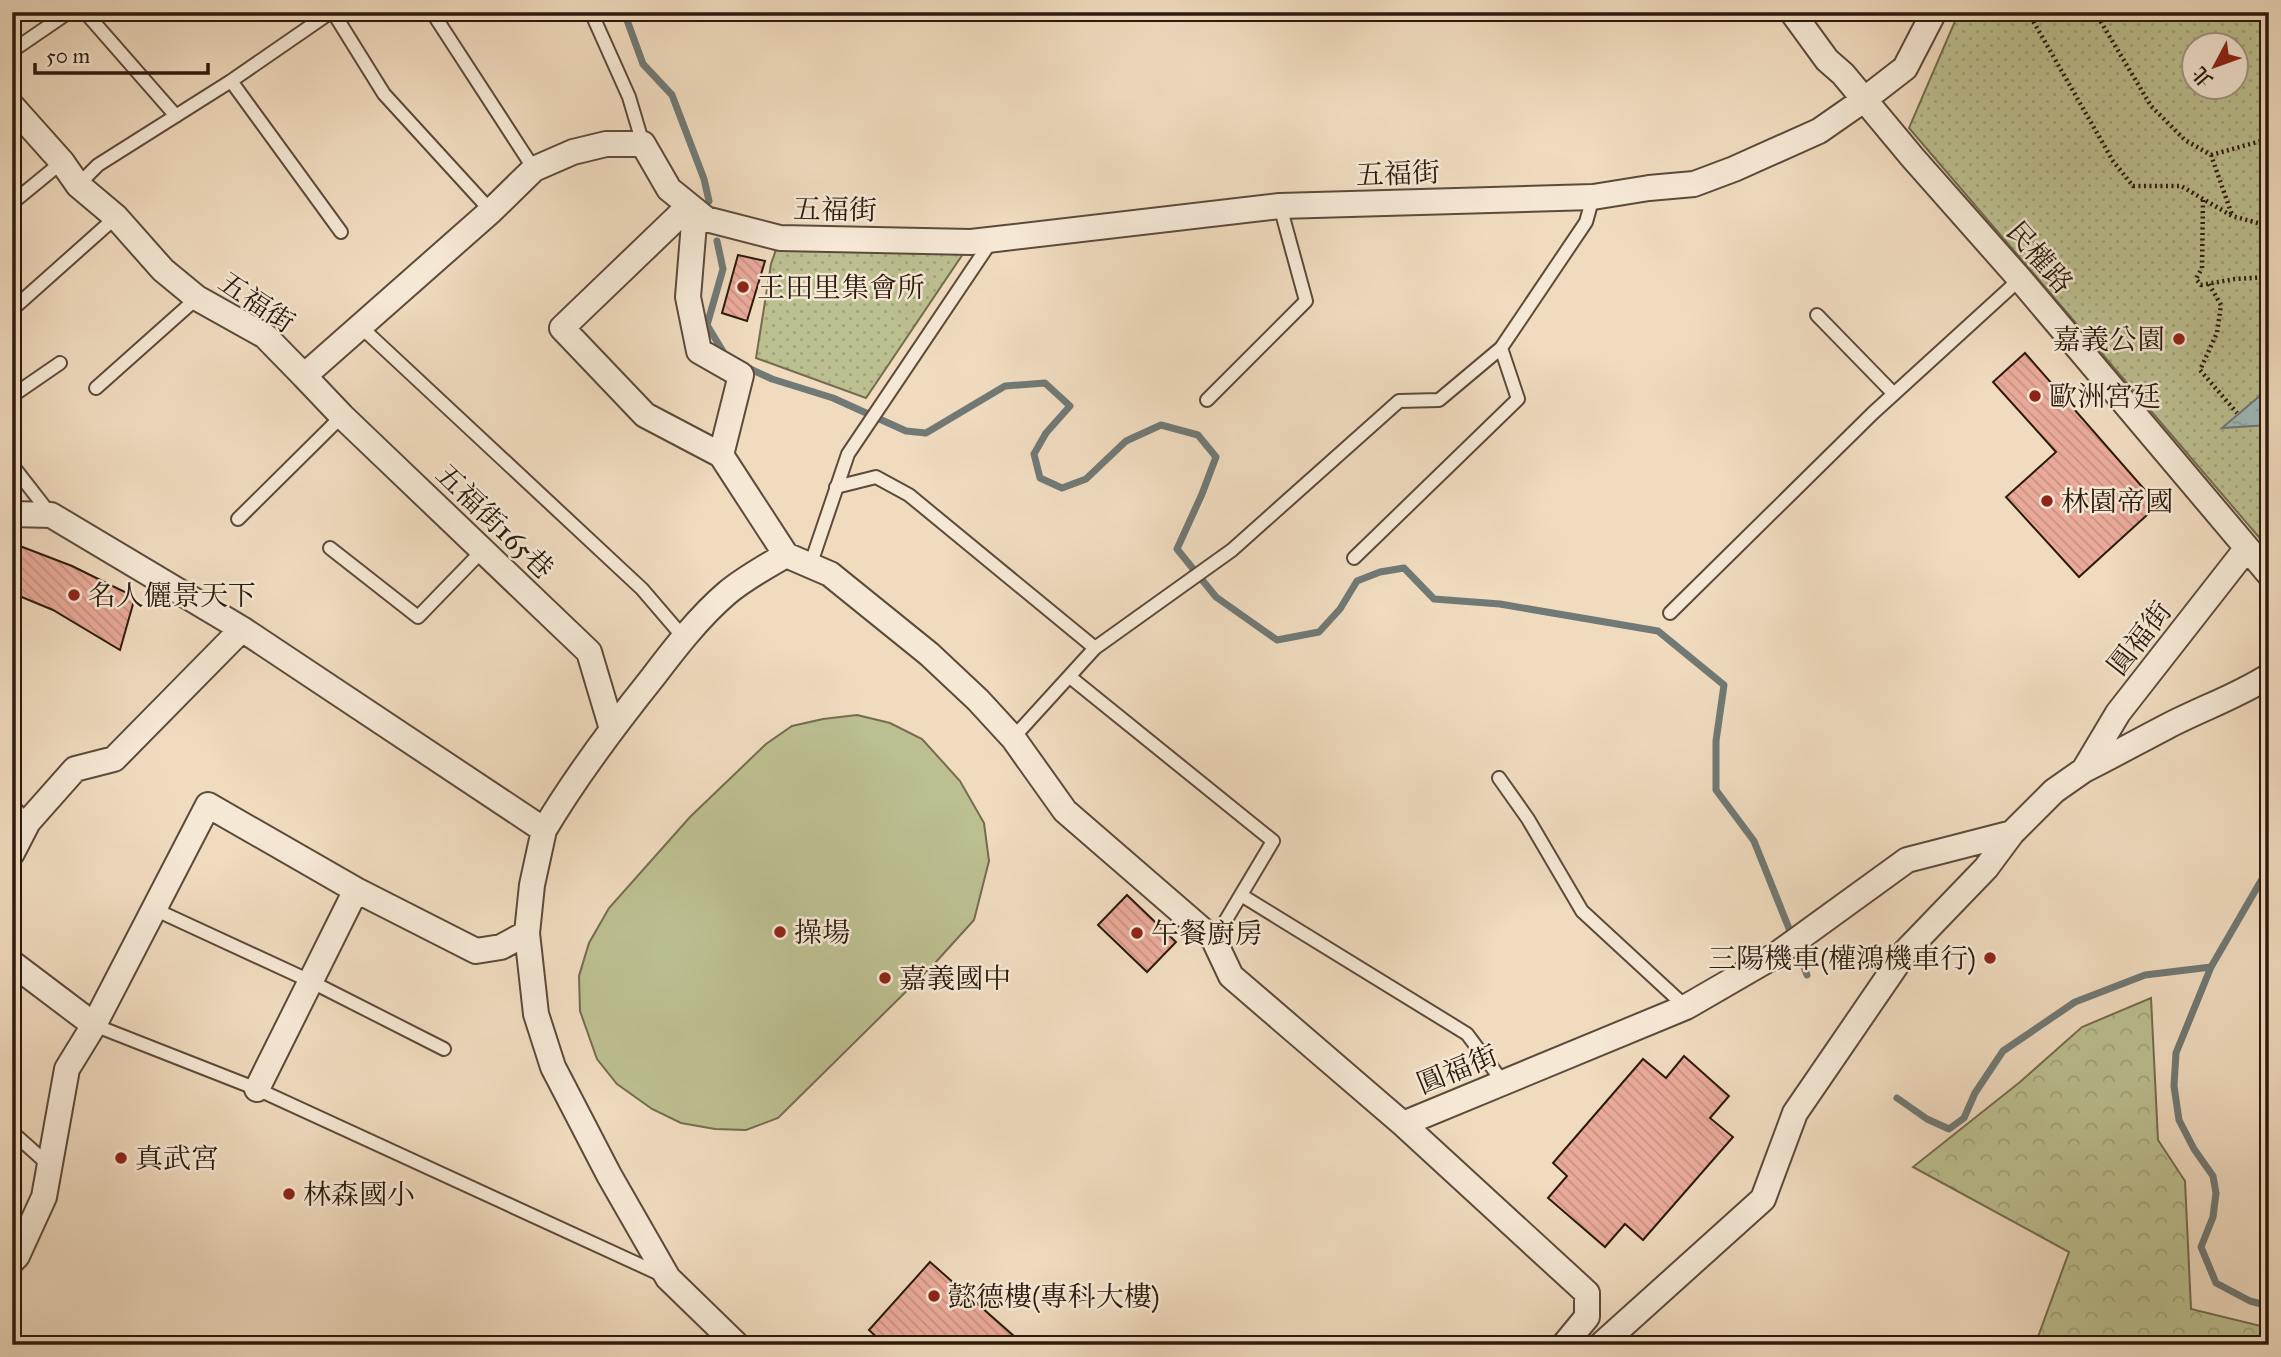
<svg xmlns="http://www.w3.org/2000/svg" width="2281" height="1357" viewBox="0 0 2281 1357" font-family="'IM FELL Great Primer','Noto Serif TC',serif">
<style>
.grass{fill:#bcbf90;stroke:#746c4e;stroke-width:2}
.forest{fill:url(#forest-crowns);stroke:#746c4e;stroke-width:2}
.park{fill:url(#park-dots);stroke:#746c4e;stroke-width:2;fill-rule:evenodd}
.water{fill:url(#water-ripples);stroke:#707975;stroke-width:2}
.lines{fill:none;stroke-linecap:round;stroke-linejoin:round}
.stream{stroke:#707975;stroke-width:7}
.building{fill:url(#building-back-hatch);stroke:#2c1a0d;stroke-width:2}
.service-casing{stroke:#5d4a3a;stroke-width:16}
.minor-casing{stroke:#5d4a3a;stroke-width:28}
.path{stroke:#2c1a0d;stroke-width:4.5;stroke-dasharray:2 3.5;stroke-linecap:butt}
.service{stroke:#f5e8d5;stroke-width:12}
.minor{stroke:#f5e8d5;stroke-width:24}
.poi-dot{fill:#8f2418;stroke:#f5e8d5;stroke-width:2.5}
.labels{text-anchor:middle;stroke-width:5;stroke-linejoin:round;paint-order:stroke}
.street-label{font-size:28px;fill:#2c1a0d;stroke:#f5e8d5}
.poi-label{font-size:28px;fill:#2c1a0d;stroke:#f5e8d5;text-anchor:start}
</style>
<defs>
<pattern id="forest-crowns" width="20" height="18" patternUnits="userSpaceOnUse" patternTransform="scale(1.75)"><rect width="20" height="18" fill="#bcbf90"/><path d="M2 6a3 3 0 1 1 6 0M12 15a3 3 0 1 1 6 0" fill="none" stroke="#a2a47b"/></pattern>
<pattern id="park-dots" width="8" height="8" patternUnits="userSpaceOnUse" patternTransform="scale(1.75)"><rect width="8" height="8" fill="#bcbf90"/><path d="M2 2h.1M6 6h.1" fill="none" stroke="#a2a47b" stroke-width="1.8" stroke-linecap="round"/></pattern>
<pattern id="water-ripples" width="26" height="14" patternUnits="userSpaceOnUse" patternTransform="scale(1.75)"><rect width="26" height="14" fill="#9eb9bb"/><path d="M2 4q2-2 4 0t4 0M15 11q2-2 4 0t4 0" fill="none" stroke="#889ea0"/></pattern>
<pattern id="building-back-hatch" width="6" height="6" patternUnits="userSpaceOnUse" patternTransform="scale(1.75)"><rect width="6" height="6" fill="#eaaa9a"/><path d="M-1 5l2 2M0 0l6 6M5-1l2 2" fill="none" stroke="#c99284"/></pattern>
</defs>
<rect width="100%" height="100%" fill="#f0dbbf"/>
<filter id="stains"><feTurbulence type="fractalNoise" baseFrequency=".00286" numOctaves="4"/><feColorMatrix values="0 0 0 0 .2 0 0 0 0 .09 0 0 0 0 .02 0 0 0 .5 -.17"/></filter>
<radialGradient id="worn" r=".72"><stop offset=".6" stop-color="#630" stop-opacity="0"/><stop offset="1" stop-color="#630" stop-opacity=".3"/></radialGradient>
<path class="grass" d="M 857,715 L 890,723 L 922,739 L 960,781 L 984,823 L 989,861 L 974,920 L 935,963 L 778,1118 L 746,1130 L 715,1129 L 681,1123 L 652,1109 L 617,1084 L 597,1059 L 580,1011 L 579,976 L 589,943 L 609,908 L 690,817 L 766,744 L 792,726 L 823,719 Z"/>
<path class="forest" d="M 2151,998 L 2158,1140 L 2185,1181 L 2191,1309 L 2269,1328 L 2269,1345 L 2035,1345 L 2069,1252 L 1913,1167 L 2020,1082 L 2082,1027 Z"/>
<path class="park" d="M 1959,12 L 2269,12 L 2269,549 L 1909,128 ZM 2194,46 L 2236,46 L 2236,88 L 2194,88 Z
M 780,238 L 971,242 L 866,398 L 756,358 L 771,264 Z"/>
<path class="water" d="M 2269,388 L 2269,425 L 2222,428 Z"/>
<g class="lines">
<path class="stream" d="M 624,12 L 643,64 L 672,95 L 704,179 L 709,201
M 717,241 L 723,269 L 707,325 L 727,358
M 744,366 L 772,379 L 833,398 L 906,431 L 926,433 L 1005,386 L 1045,383 L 1070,406 L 1046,433 L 1034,454 L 1040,478 L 1062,488 L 1086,479 L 1126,441 L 1161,425 L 1198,435 L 1216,457 L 1202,494 L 1177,549 L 1216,597 L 1277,640 L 1319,632 L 1340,609 L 1357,581 L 1380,572 L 1404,568 L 1434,599 L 1500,604 L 1658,631 L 1724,685 L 1716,741 L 1716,790 L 1754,841 L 1792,936
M 2269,867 L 2211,967 L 2176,1053 L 2174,1086 L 2179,1120 L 2194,1149 L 2213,1176 L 2216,1193 L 2213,1217 L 2201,1247 L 2216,1283 L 2250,1301 L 2269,1306
M 1796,947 L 1807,975
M 1897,1098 L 1927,1119 L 1949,1129 L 1964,1118 L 1975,1093 L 2003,1051 L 2075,1002 L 2145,975 L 2211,967"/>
</g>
<path class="building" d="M 738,255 L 765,261 L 747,321 L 722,313 Z
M 2025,353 L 2158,505 L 2079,577 L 2006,497 L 2056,452 L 1993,382 Z
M 12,543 L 72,566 L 135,597 L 120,650 L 53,610 L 12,593 Z
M 1127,895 L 1176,942 L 1147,972 L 1098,925 Z
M 1684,1056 L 1729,1096 L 1710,1118 L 1733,1137 L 1643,1240 L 1625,1224 L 1605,1247 L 1548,1198 L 1567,1176 L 1553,1163 L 1643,1059 L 1666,1078 Z
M 930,1262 L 1024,1345 L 885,1345 L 869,1330 Z"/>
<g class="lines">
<defs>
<path id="service" d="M 85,12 L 176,116
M 333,12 L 384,94 L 491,211
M 432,12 L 534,169
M 591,12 L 629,97 L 643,144
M 12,51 L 69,12
M 231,81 L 341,232
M 78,185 L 98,165 L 231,81 L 331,12
M 12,203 L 62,162
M 15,307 L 116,217
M 1817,315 L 1894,394
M 361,327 L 642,589 L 684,638
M 96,388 L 197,298
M 12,396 L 60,363
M 1207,400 L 1306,301 L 1280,206
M 12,465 L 51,515
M 836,487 L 876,477 L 909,495 L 1095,648
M 238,519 L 342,416
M 330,548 L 418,617 L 483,550
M 1354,558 L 1518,399 L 1501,348 L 1586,222 L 1593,197
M 810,566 L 848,454 L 992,240
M 1670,613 L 1873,413 L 2020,279
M 1070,677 L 1273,841 L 1214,940
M 1013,738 L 1095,648 L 1232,550 L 1399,401 L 1439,400 L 1501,348
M 1499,778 L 1528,819 L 1582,911 L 1686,1007
M 12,805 L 28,822
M 1241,895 L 1467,1034 L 1503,1082
M 154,909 L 310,981 L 444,1049
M 94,1025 L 257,1089 L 664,1276
M 12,1132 L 50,1166"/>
<path id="minor" d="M 1792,12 L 1827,60 L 1843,74 L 1913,158 L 2020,279 L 2269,574
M 12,106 L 62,162 L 78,185 L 116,217 L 163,270 L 197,298 L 265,336 L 304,376 L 491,211 L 534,169 L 573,152 L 606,144 L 643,144 L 669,189 L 706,219 L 780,238 L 971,242 L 1280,206 L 1593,197 L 1649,188 L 1694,184 L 1734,169 L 1819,131 L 1865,99 L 1905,68 L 1934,12
M 689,206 L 562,328 L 645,415 L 721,455
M 695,211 L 688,297 L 699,351 L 741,375 L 721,455 L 786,555
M 304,376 L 342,416 L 589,652 L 612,729
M 12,514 L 51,515 L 242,629 L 544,830 C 576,776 613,727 653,677 C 675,648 699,617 727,593 C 745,578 765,567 786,555 L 830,574 L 929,654 L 978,700 L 1013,738 L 1065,811 L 1214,940 L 1231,976 L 1403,1124
M 2084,770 C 2112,756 2139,741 2166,727 C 2200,709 2236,697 2269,676
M 544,830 L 532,885 L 527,933 L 536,1014 L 553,1067 L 609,1175 L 668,1278 L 737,1345
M 12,853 L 28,822 L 75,769 L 114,759 L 242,629
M 12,963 L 94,1025
M 257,1089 L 356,890
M 12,1261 L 17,1256 L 44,1197 L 67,1069 L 94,1025 L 208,805 L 356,890 L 476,951 L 501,947 L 527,933
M 1564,1345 L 1587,1317 L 1587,1293 L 1403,1124 L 1686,1007 L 1776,955 L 1907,860 L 2012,833
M 1601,1345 L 1763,1199 L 1795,1113 L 1906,951 L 1986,868 L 2012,833 L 2054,791 L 2084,770 L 2118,713 L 2247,548"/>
</defs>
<use href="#service" class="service-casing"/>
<use href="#minor" class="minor-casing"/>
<path class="path" d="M 2028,12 L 2113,161 L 2133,186 L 2181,186 L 2232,216 L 2269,226
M 2095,12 L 2151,106 L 2185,140 L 2211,155 L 2232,215
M 2260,12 L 2269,28
M 2211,155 L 2261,141 L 2269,136
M 2203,200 L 2202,268 L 2196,279 L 2201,285 L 2235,279 L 2269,277
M 2209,284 L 2221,305 L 2217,333 L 2200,370 L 2237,413"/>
<use href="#service" class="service"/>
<use href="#minor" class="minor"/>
</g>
<g class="poi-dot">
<circle cx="743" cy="287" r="7"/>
<circle cx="2179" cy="339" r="7"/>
<circle cx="2035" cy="396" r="7"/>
<circle cx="2047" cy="501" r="7"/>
<circle cx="74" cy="595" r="7"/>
<circle cx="780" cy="932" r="7"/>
<circle cx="1137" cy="933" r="7"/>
<circle cx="1990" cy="958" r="7"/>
<circle cx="885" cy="978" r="7"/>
<circle cx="121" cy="1158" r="7"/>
<circle cx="289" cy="1194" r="7"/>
<circle cx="934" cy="1296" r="7"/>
</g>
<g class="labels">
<g class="street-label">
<text transform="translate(1398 173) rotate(-2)" y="10">五福街</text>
<text transform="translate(835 209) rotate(1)" y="10">五福街</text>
<text transform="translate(2040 257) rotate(49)" y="10">民權路</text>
<text transform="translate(257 302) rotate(34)" y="10">五福街</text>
<text transform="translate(495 521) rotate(44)" y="10">五福街165巷</text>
<text transform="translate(2139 638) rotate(-52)" y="10">圓福街</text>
<text transform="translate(1457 1069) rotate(-22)" y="10">圓福街</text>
</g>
<g class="poi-label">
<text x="757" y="297">王田里集會所</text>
<text x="2165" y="349" text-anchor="end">嘉義公園</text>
<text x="2049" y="406">歐洲宮廷</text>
<text x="2061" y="511">林園帝國</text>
<text x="88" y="605">名人儷景天下</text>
<text x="794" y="942">操場</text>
<text x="1151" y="943">午餐廚房</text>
<text x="1976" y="968" text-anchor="end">三陽機車(權鴻機車行)</text>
<text x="899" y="988">嘉義國中</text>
<text x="135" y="1168">真武宮</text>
<text x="303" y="1204">林森國小</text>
<text x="948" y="1306">懿德樓(專科大樓)</text>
</g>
</g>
<rect width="2281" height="1357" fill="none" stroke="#f0dbbf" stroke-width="42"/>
<rect x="14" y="14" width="2253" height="1329" fill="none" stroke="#2c1a0d" stroke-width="3.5"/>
<rect x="21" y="21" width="2239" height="1315" fill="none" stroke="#2c1a0d" stroke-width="2"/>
<g transform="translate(2215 66) rotate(229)"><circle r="33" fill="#f5e8d5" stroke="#a59685" stroke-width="2"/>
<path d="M0-5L12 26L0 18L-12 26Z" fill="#8f2418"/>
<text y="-10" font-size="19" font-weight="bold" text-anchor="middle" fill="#2c1a0d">北</text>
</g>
<path d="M35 63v10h173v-10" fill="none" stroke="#2c1a0d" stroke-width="3.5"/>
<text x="46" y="63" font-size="21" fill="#2c1a0d" stroke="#f5e8d5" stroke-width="5" paint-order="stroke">50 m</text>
<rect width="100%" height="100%" filter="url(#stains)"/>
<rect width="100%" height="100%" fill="url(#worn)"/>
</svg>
